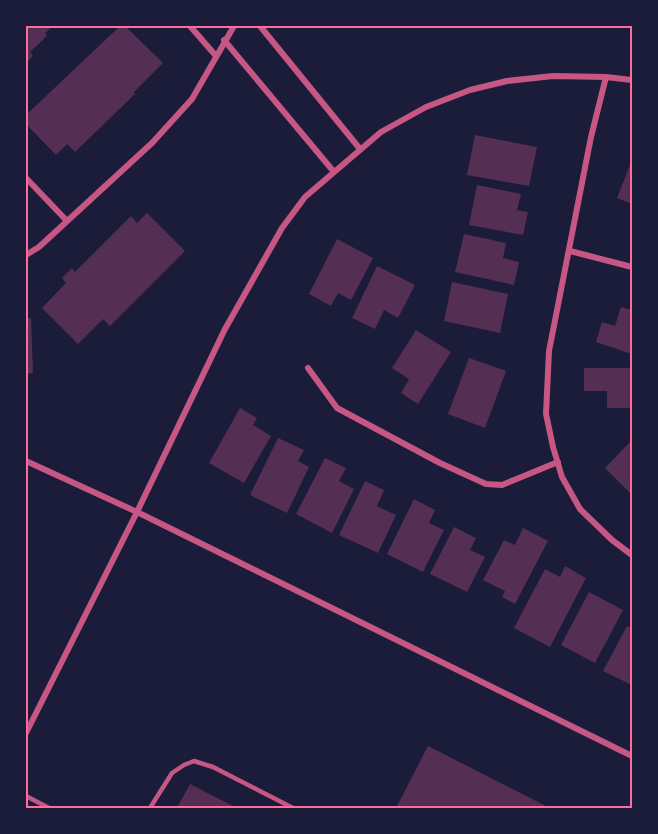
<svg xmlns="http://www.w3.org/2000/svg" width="658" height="834" viewBox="0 0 658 834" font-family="'Sofia Sans Condensed',sans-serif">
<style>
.building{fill:#542f53}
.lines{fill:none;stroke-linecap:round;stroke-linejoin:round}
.service{stroke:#c65784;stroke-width:4.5}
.minor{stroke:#c65784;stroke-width:6}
.neatline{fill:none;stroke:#ff6b9d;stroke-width:2}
</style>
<rect width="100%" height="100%" fill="#1b1b3a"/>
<path class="building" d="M 26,26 L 53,26 L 45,33 L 47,36 L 30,52 L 33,56 L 26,63 Z
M 120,26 L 125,26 L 163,63 L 134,92 L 135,94 L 75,152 L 67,144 L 56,155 L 26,124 L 26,115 Z
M 475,135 L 537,147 L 529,186 L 467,175 Z
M 632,160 L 632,204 L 617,198 Z
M 477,185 L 521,194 L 517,210 L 528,212 L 523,235 L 469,225 Z
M 147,213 L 185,251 L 110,326 L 103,319 L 78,344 L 42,308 L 66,283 L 62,278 L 72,268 L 75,272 L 131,216 L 137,223 Z
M 464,234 L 506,243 L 503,258 L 519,262 L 514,285 L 455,272 Z
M 337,239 L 373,258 L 351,300 L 338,293 L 331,306 L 309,294 Z
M 377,266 L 415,285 L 398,318 L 384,310 L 375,329 L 352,318 Z
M 452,282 L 508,294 L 500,333 L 444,321 Z
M 621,307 L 632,310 L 632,354 L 596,342 L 602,322 L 615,326 Z
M 26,318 L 31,318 L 33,373 L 26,374 Z
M 416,330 L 451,352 L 418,404 L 401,393 L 409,379 L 392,368 Z
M 469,358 L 506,371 L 485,428 L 448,414 Z
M 584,368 L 632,368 L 632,408 L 607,408 L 607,391 L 584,391 Z
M 240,408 L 257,418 L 253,425 L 271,436 L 244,483 L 209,463 Z
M 278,438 L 304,450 L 298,461 L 309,467 L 287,513 L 250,495 Z
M 632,440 L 632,495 L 605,468 Z
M 325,458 L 346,468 L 339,481 L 354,489 L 332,533 L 296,514 Z
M 365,481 L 384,490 L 377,506 L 396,515 L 378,553 L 339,535 Z
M 414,499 L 435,510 L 429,523 L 444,530 L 423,572 L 387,554 Z
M 454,527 L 476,538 L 470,550 L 485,557 L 467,592 L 430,574 Z
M 523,528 L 548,541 L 515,604 L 502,597 L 505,591 L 483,580 L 504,540 L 515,545 Z
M 565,566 L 586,578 L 550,647 L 514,628 L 545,569 L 560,577 Z
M 589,592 L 623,610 L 595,663 L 561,645 Z
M 627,626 L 632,629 L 632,685 L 603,671 Z
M 428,746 L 550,808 L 396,808 Z
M 190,784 L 237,808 L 177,808 Z"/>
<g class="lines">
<path class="service" d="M 26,796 L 49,808
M 150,808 L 172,773 L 184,765 L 194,761 L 213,767 L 293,808"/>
<path class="minor" d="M 190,26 L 216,56
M 260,26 L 360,149
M 224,40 L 334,172
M 606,77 L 591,137 L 549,351 L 546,414 L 553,447 L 562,477 L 580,509 L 612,540 L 632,555
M 26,178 L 67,221
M 570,251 L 632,267
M 26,255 L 39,247 L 152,143 L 192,99 L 234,26
M 308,368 L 337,408 L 440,463 L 486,484 L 502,485 L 558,462
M 26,461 L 137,512 L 632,756
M 26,733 L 137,512 L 225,329 L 282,228 L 305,197 L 381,132 L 426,107 L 470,90 L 507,81 L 553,76 L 606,77 L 632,80"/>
</g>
<rect width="658" height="834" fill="none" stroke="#1b1b3a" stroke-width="54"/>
<rect x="27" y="27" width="604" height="780" class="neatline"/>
</svg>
